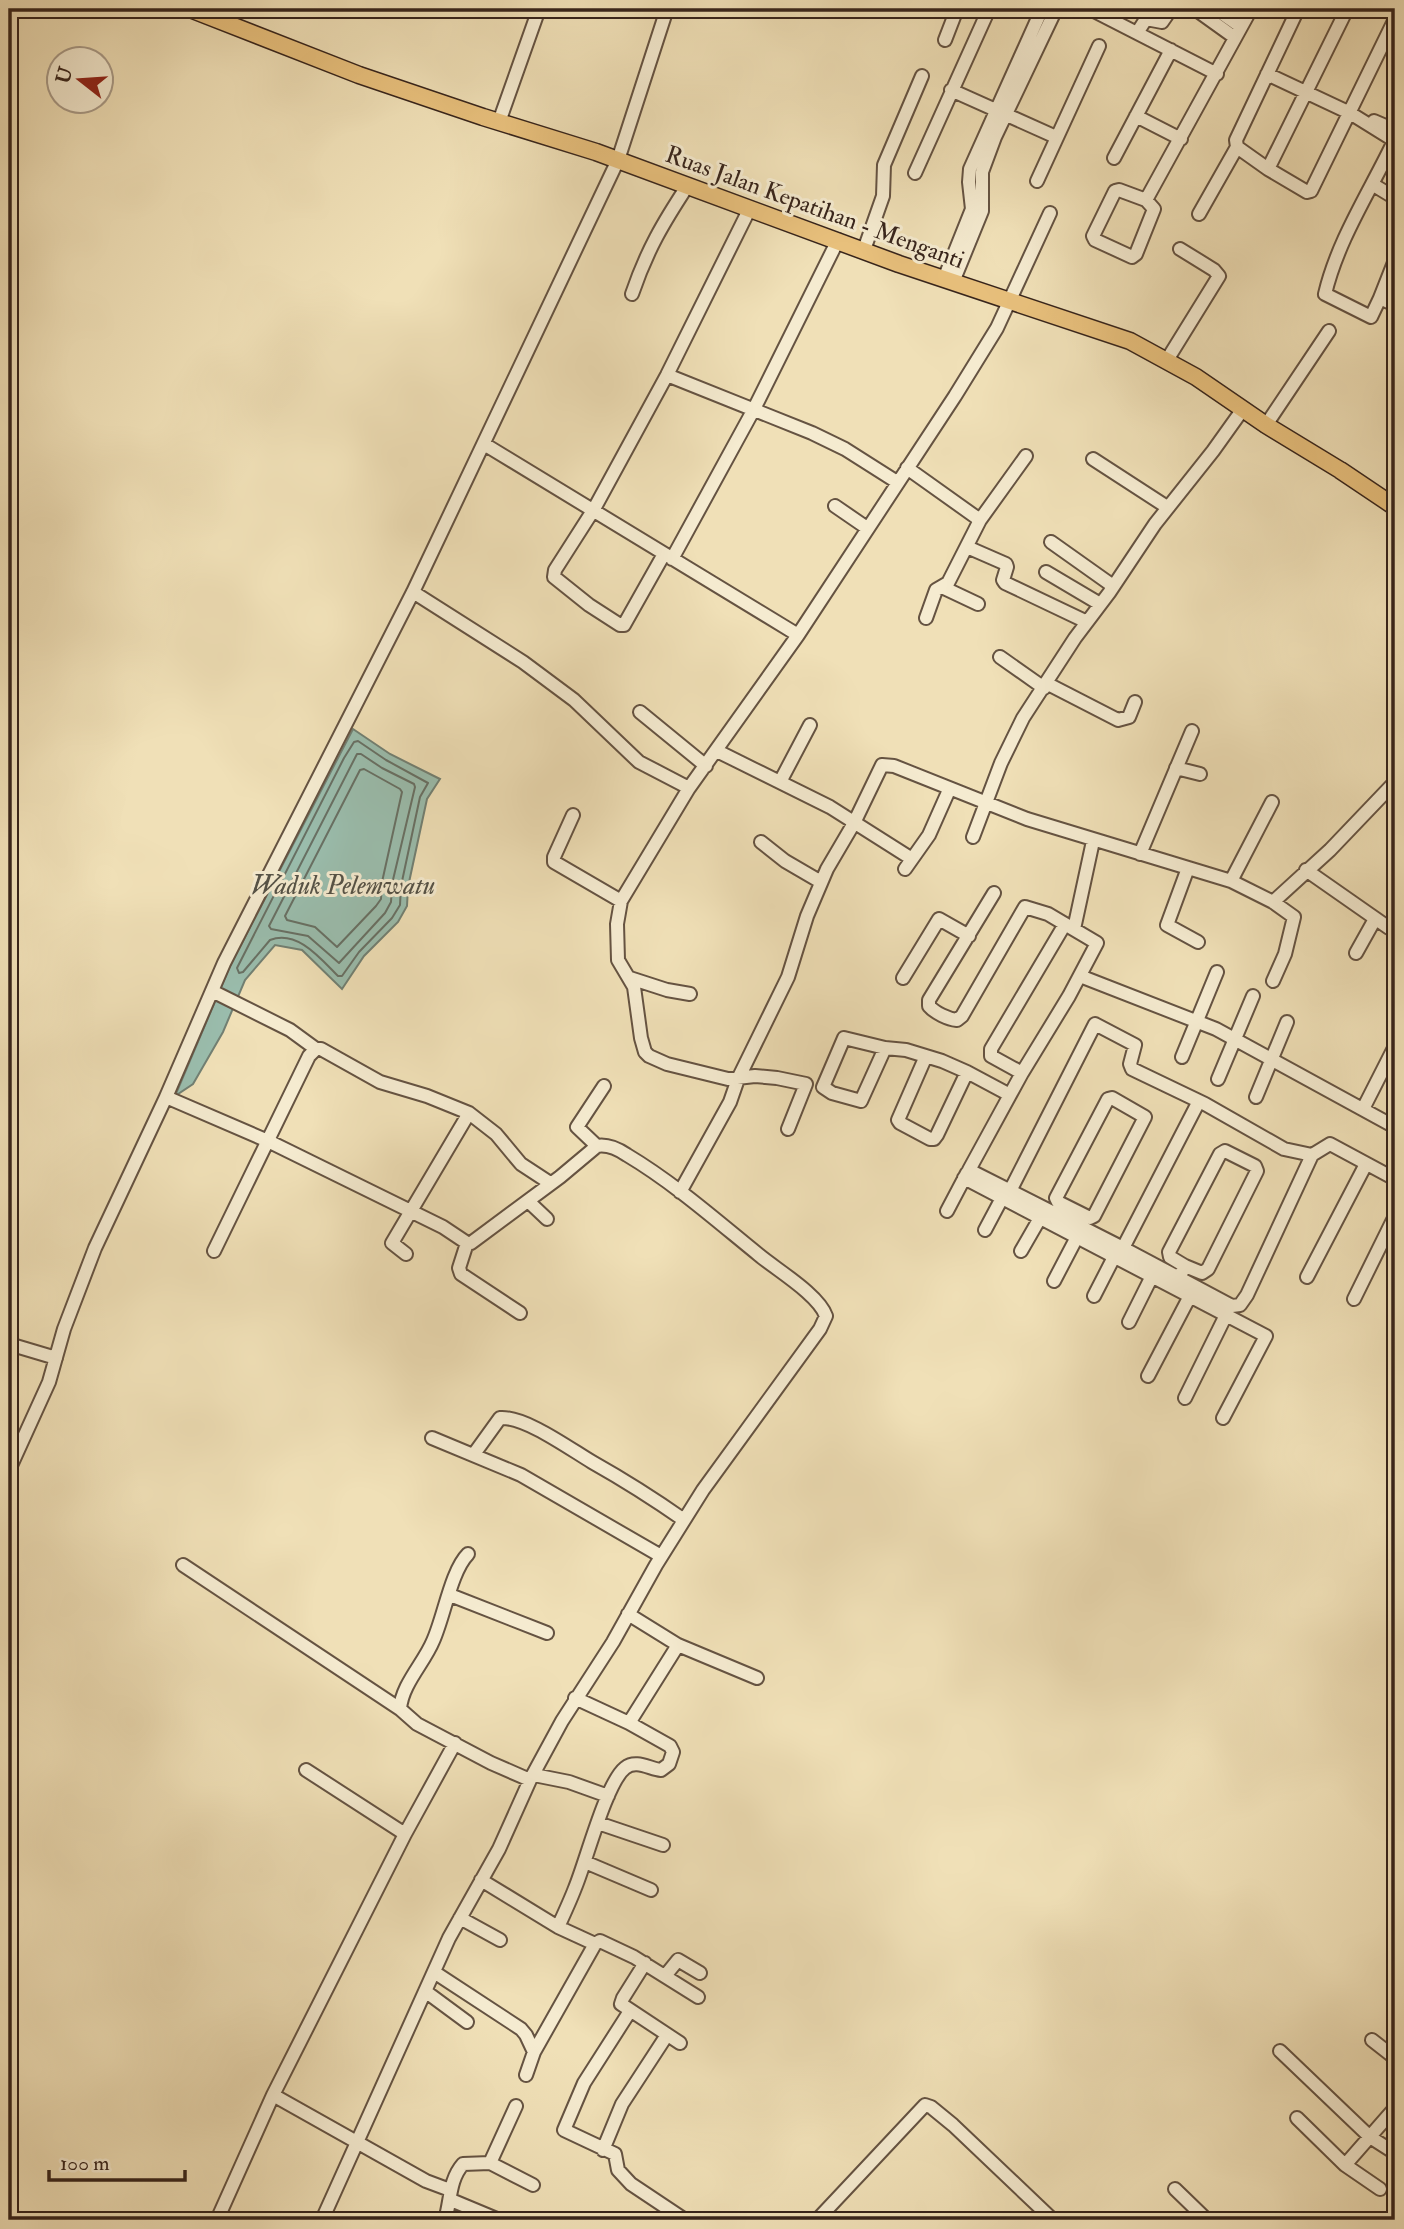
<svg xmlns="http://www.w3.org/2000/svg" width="1404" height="2229" viewBox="0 0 1404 2229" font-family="'IM FELL Double Pica',serif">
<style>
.water{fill:#9abdad;stroke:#728073;stroke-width:2}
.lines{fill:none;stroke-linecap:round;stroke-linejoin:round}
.shore{stroke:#687064;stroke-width:2}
.minor-casing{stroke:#655342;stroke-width:16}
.major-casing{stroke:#37241b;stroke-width:19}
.minor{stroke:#f5ebd0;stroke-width:12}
.major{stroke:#e8c07c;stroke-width:16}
.labels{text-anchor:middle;stroke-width:6;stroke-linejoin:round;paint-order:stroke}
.street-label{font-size:24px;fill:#37241b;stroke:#f5ebd0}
.water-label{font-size:26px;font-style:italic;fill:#555247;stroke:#f5ebd0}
</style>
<rect width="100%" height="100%" fill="#f0e0b7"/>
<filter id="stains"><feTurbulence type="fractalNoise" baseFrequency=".00286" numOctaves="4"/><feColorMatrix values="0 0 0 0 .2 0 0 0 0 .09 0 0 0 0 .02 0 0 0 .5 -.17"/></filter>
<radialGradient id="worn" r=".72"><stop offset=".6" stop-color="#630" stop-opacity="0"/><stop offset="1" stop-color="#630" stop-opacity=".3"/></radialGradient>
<path class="water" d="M 353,729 L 390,754 L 440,779 L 427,799 L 408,887 L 407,906 L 398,922 L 364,956 L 342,989 L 302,950 L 275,945 L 245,980 L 223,1032 L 193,1084 L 175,1096 L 230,966 Z"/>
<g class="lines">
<path class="shore" d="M 358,741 L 386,760 L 428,783 L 420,797 L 401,886 L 400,905 L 392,918 L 359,952 L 342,976 L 338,976 C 321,959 297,929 270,940 L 243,972 L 239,973 L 237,968 L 344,758 L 354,742 Z
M 357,754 L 361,754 L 382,768 L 414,784 L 415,787 L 392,884 L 391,902 L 385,913 L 339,963 L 308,936 L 271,929 L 269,926 Z
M 364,769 L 400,789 L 402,792 L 382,882 L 381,899 L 376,906 L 337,947 L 315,927 L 287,920 L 285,916 L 360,770 Z"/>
<defs>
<path id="minor" d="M 892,9 L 902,11 L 903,9
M 1090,9 L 1217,74
M 1195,9 L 1234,37
M 1216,9 L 1240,26
M 1298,9 L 1236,140 L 1237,147 L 1268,169 L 1347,9
M 1137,33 L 1146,19 L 1162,22 L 1171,9
M 945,40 L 957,9
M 1267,74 L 1350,113 L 1395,141
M 951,90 L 1056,137
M 1136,116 L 1181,139
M 1374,121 L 1395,130
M 499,122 L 539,9
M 1395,139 C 1371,190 1338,239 1325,294 L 1371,317 L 1380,298 L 1395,305
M 1114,158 L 1171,50
M 1268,169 L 1307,192 L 1311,191 L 1395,19
M 915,173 L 989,9
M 1037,181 L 1099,46
M 1372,184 L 1395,198
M 1119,190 L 1146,200 L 1154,209 L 1136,254 L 1132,257 L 1095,240 L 1093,236 L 1115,191 Z
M 1146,200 L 1251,9
M 1199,214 L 1237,147
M 864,250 L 883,196 L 884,165 L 922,76
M 944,279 L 972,209 L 969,182 L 970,169 L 1042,9
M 953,282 L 982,211 L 982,172 L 995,137 L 1056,9
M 632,294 C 647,250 663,223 688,185
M 1380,298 L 1395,260
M 1167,360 L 1219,276 L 1214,270 L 1180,249
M 667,375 L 812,433 L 845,449 L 897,482
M 1266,425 L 1329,331
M 484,444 L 798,635
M 1093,459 L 1167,507
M 907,468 L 980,520
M 9,481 L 10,481
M 835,506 L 867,528
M 1051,542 L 1113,586
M 967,547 L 1006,564 L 1007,567 L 1003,580 L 1005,583 L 1087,622
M 664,554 L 624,625 L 620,625 L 589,605 L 554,577 L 555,570 L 594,509 L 667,375 L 750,208
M 672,559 L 754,409 L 838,240
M 1046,572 L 1100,604
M 942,587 L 978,604
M 413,592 L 523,662 L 574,700 L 639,762 L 689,788
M 926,618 L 936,590 L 948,583 L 980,520 L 1026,456
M 1000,657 L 1044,688
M 1046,683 L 1118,720 L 1129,717 L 1135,702
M 640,712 L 706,766
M 717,751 L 830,807 L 912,859
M 1176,768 L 1200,774
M 780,782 L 810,725
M 573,815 L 554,857 L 554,862 L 621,901
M 973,837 L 1001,763 L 1023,718 L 1075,638 L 1109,593 L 1155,524 L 1213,451 L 1243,409
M 761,842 L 785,861 L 821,882
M 1140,854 L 1192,731
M 1188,868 L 1167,925 L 1198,942
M 905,869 L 929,835 L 949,790
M 1306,870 L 1389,928
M 1231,881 L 1272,802
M 994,893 L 929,1000 L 929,1006 C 935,1013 948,1019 957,1020 L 962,1016 L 1025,907 L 1048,914 L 1097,943 L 1069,996 L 1022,1073 L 969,1170 L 1123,1248 L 1199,1101
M 1273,902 L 1330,850 L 1395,782
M 1074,929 L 1093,841
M 1356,953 L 1375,919
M 1080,976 L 1216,1029 L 1395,1127
M 630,978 L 667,990 L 690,994
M 903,978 L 939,919 L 969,936
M 212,991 L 290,1030 L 316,1049
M 885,1048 L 861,1101 L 832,1093 L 823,1087 L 844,1038 L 885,1048 L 906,1050 L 942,1061 L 967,1072
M 926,1056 L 898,1120 L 900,1123 L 930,1139 L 934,1139 L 937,1135 L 967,1072 L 1010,1095
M 1182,1057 L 1217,972
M 1022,1073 L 991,1056 L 991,1049 L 1065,924
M 1218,1079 L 1253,996
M 166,1097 L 268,1141 L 443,1227 L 467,1243 L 471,1243 L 560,1177 L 597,1146 C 608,1144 618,1149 627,1155 C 674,1183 717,1221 759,1255 C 777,1270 819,1295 826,1316 L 820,1329 L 703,1490 L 656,1565 L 613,1642 L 562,1721 L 530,1780 L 499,1849 L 449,1938 L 322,2220
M 1256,1097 L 1287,1022
M 1112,1098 L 1145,1117 L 1094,1216 L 1090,1218 L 1058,1202 L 1056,1198 L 1108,1099 Z
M 1363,1109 L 1395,1046
M 788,1129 L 806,1084 L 777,1078 L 755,1076 L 728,1079 L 667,1064 L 649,1056 L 645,1052 L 641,1038 L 634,987 L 618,960 L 617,924 L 621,901 L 689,788 L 798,635 L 955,396 L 997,328 L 1050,213
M 597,1146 L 577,1127 L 604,1086
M 964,1178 L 1266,1336 L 1223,1418
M 1010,1191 L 1095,1024 L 1135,1045 L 1130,1064 L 1132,1069 L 1205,1104 L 1284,1149 L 1312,1155 L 1330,1144 L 1395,1179
M 680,1192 L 730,1102 L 738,1079 L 788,977 L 807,916 L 827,869 L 854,823 L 882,765 L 894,766 L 1027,819 L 1231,881 L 1273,902 L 1294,917 L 1285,954 L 1273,981
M 528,1201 L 547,1219
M 947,1211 L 967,1173
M 985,1230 L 1002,1198
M 467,1243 L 459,1268 L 461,1274 L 520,1313
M 1123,1248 L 1232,1306 L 1240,1305 L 1247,1295 L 1312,1155
M 214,1251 L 309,1056 L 316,1049 L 321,1049 L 380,1082 L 427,1096 L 469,1113 L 496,1134 L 521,1164 L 550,1183
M 1021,1251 L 1040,1218
M 406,1254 L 392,1243 L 469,1113
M 1307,1277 L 1366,1164
M 1179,1278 L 1185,1266 L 1170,1257 L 1169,1252 L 1220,1154 L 1225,1151 L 1255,1166 L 1257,1171 L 1208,1269 L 1202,1273 L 1185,1266
M 1054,1281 L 1077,1237
M 1094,1296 L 1114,1257
M 1354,1299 L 1395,1216
M 1129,1322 L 1152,1276
M 9,1344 L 56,1358
M 1148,1376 L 1190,1296
M 1185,1398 L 1226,1315
M 432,1438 L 521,1475 L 661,1556
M 474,1454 L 500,1418 C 525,1416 570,1449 592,1462 C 624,1480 654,1499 684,1520
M 9,1470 L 49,1382 L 64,1329 L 95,1248 L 166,1097 L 224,963 L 413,592 L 618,160 L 667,9
M 468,1554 C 451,1571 444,1617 433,1641 C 424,1663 402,1684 400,1709 L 417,1724 L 491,1763 L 530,1780
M 183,1565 L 400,1709
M 450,1595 L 547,1633
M 628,1614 L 678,1645 L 757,1678
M 629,1723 L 678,1645
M 306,1770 L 405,1834
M 534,1775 L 569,1782 L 608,1796
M 598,1823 L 663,1845
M 585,1862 L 651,1890
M 481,1880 L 558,1927 L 595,1944 L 600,1941 L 634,1957 L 698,1997
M 460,1918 L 500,1940
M 558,1927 C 564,1914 570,1901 575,1888 C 586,1862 606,1783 625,1768 C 636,1759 650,1769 661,1770 L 669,1764 L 673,1752 L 670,1746 L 629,1723 L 575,1698
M 645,1963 L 623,1998 L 621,2004 L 680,2043
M 434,1972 L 521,2029 L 526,2035 L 534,2052
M 665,1976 L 678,1960 L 700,1973
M 425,1991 L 467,2022
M 630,2011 L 584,2083 L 564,2130 L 615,2154 L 618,2170 L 631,2184 L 685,2220
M 1372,2040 L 1395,2058
M 1280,2051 L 1370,2137 L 1395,2153
M 526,2075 L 534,2052 L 595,1944
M 273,2095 L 426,2181 L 450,2190
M 1297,2118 L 1345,2165 L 1380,2189
M 603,2150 L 622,2104 L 667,2035
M 490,2163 L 516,2106
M 1345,2165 L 1395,2108
M 1175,2189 L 1207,2220
M 451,2200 L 499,2220
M 217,2220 L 273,2095 L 405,1834 L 455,1743
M 445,2220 C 451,2200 449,2180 463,2164 L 490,2163 L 533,2185
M 817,2220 L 925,2105 L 931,2107 L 953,2125 L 1053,2220"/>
<path id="major" d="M 190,9 L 359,75 L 483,117 L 596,152 L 899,264 L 1130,341 L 1196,377 L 1266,425 L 1340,470 L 1395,507"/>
</defs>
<use href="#minor" class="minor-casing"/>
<use href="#major" class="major-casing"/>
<use href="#minor" class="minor"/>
<use href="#major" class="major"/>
</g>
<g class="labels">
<g class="street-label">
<text transform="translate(815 207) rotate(20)" y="8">Ruas Jalan Kepatihan - Menganti</text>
</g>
<g class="water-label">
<text x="343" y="894">Waduk Pelemwatu</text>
</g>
</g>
<rect width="1404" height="2229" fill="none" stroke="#f0e0b7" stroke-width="35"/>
<rect x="10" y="10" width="1383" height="2208" fill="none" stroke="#37241b" stroke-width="3.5"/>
<rect x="18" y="18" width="1369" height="2194" fill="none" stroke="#37241b" stroke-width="2"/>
<g transform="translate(80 80) rotate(287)"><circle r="33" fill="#f5ebd0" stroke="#a99b88" stroke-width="2"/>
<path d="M0-5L12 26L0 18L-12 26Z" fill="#8f2418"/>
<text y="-10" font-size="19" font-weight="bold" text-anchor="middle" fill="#37241b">U</text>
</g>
<path d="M49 2170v10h136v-10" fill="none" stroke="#37241b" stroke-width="3.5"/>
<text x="60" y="2170" font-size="21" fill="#37241b" stroke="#f5ebd0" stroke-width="5" paint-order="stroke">100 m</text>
<rect width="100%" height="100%" filter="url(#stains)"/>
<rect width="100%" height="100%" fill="url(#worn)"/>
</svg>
